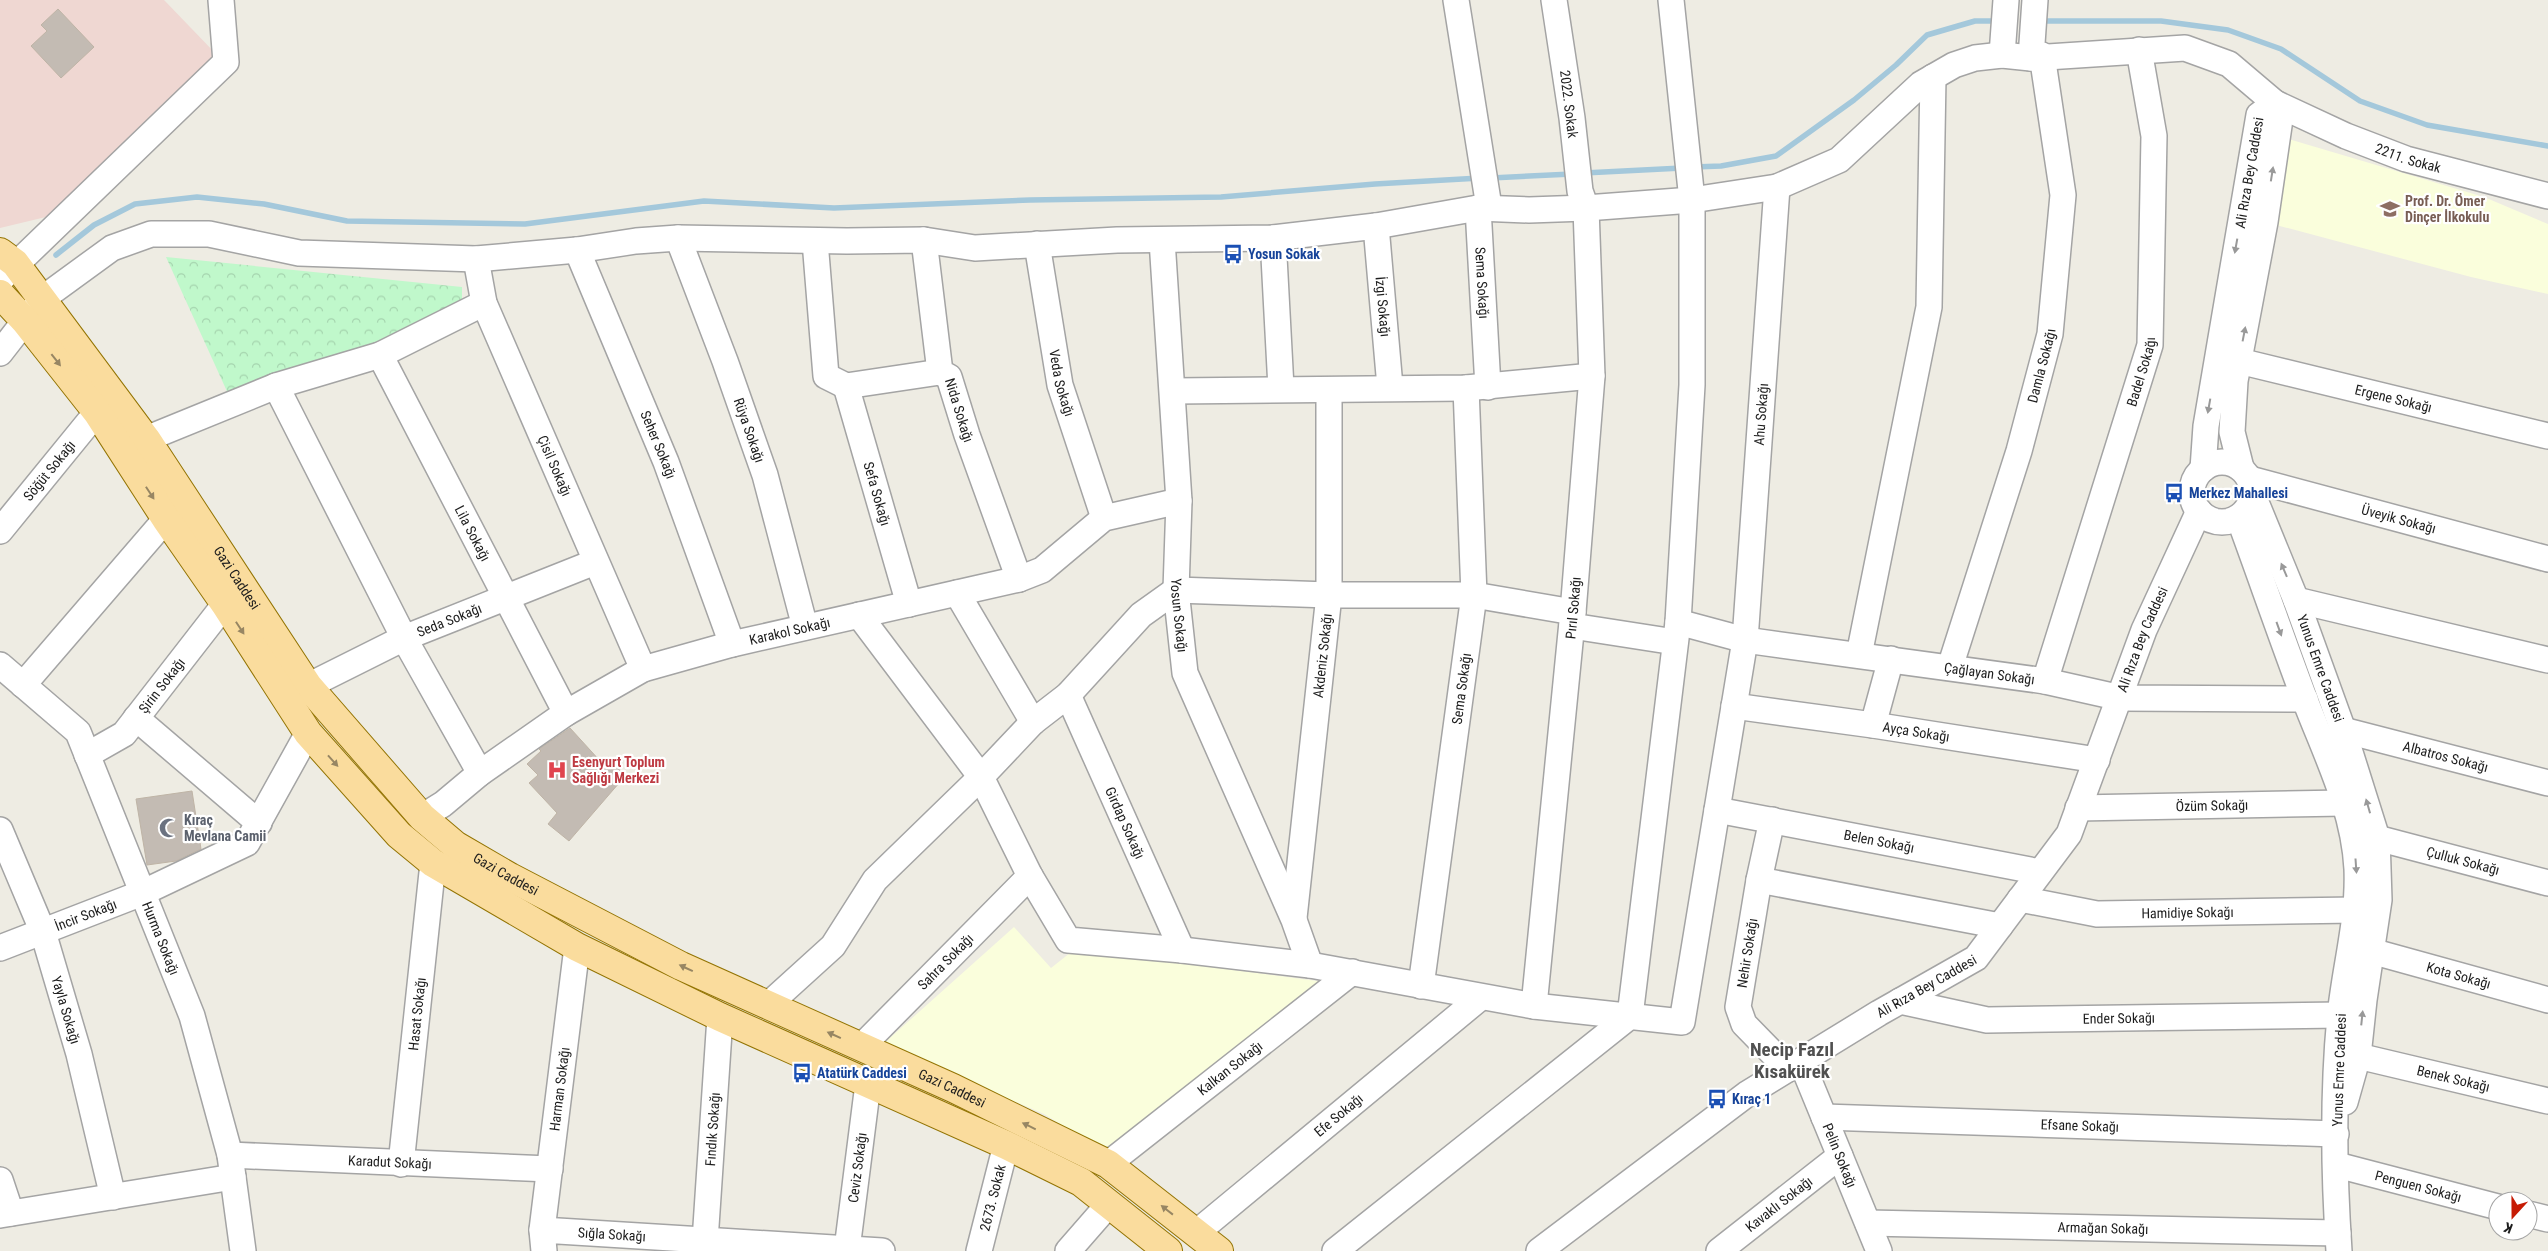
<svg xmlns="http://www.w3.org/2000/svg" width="2548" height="1251" viewBox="0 0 2548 1251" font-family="'Roboto Condensed',sans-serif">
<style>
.commercial{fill:#efd7d2}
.education{fill:#fafedc}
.park{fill:url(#park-crowns)}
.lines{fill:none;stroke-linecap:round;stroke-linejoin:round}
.stream{stroke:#a4c8db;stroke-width:5.5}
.building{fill:#c3bbb3;stroke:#bfb4a6}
.minor-casing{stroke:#a4a4a4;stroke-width:28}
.major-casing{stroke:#937403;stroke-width:30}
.minor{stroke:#fff;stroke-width:25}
.major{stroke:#fadc9d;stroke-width:28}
.oneway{fill:#999}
.oneway2{fill:#978663}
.labels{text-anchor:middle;stroke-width:4.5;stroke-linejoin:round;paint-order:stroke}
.street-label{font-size:14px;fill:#1d1d1d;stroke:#fff}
.education-label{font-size:14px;font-weight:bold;fill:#785e54;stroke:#fff;text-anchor:start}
.transit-label{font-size:14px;font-weight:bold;fill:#164399;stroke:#fff;text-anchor:start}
.health-label{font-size:14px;font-weight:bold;fill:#be3a42;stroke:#fff;text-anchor:start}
.worship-label{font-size:14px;font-weight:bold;fill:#5b616d;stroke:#fff;text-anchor:start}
.district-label{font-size:19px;font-weight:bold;fill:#505050;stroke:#fff}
</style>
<defs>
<pattern id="park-crowns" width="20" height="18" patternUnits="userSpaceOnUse" patternTransform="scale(1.25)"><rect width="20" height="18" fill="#c0f8cb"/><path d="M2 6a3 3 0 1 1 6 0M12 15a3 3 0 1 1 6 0" fill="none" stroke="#a5d4ae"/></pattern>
</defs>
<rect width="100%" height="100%" fill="#eeece3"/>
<path class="commercial" d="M 0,0 L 164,0 L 216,54 L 50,216 L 0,228 Z"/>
<path class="education" d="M 2278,136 L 2484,197 L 2548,224 L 2548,294 L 2471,277 L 2265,222 Z
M 1014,927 L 1051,968 L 1075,949 L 1325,982 L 1105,1152 L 1044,1114 L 882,1045 Z"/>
<path class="park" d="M 166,257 L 462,287 L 462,311 L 230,398 Z"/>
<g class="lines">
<path class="stream" d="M 2040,21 L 2161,21 L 2228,30 L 2281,49 L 2360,101 L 2427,125 L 2548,146
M 1694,167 L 1721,166 L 1776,156 L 1854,100 L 1896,65 L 1927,35 L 1975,21 L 1999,21
M 1584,173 L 1682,168
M 1491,178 L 1572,174
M 56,255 L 94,225 L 135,204 L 197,197 L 264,204 L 347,221 L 525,224 L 704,201 L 834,208 L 1030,200 L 1221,197 L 1375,184 L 1480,178"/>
</g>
<path class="building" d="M 58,9 L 94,47 L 61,78 L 31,46 L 47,31 L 41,25 Z
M 570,728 L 601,762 L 605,757 L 626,775 L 569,841 L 548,824 L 557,813 L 529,783 L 538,775 L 527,764 L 541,751 L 539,749 Z
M 192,791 L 201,849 L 176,861 L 147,865 L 136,799 Z"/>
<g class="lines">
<defs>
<g id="minor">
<path d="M 1456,0 L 1489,207"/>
<path d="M 2002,55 L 2006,0"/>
<path d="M 2031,58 L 2035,0"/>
<path id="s1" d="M 1478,208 L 1488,387"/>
<path id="s2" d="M 1376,226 L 1390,387"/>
<path id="s3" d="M 678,238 L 725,361 L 765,475 L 805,627"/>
<path d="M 1273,238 L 1281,388"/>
<path id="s4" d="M 924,240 L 940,372 L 949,377 L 967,435 L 1019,579"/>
<path id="s5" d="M 1162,240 L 1179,501 L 1176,590 L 1185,673 L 1294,920 L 1310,965"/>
<path d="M 815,241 L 826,376 L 846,386 L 940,372"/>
<path id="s6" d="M 1037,244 L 1060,385 L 1104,518"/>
<path id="s7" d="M 577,250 L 666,462 L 732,644"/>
<path id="s8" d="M 476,259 L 484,303 L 643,669"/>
<path d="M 0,280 L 226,62 L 221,0"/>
<path id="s9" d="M 0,353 L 42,299 L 112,248 L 151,234 L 209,234 L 299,253 L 476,259 L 577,250 L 636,241 L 678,238 L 847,241 L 924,240 L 975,248 L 1117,240 L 1273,238 L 1376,226 L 1478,208 L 1529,210 L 1586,208 L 1692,200 L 1777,187 L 1839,160 L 1921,84 L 1954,65 L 1975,58 L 2002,55 L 2031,58 L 2185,48 L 2229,64 L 2275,103 L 2346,136 L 2406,159 L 2548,196"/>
<path id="s10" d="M 380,355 L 566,713"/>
<path id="s11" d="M 2239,361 L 2548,436"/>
<path d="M 276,386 L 404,638 L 480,773"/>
<path id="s12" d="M 846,386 L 909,604"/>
<path d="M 1174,391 L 1466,388 L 1592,376"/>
<path d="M 146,439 L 276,386 L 380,355 L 484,303"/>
<circle cx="2222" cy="492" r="30"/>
<path d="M 2241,468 L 2232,432 L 2235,381 L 2265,222 L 2280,119 L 2275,103"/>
<path id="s13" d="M 2203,469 L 2206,426 L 2259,115 L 2275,103"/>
<path id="s14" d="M 2250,479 L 2548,559"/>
<path id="s15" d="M 2253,495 L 2296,600 L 2343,730 L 2377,838 L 2379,900 L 2364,1000 L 2358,1056 L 2345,1102"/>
<path d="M 2239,518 C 2261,578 2282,639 2305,700 C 2326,755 2354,809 2357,869 C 2359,919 2345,967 2340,1016 C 2333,1089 2334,1177 2339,1251"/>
<path id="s16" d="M 0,531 L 97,412"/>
<path d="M 957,593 L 1033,722"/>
<path d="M 2296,600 L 2548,660"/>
<path id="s17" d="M 859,615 L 981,777 L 1030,876 L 1068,940 L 1182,950 L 1310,965 L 1534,1006 L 1682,1022 L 1745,640 L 1777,187"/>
<path id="s18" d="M 1678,622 L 1745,640 L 2045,681 L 2121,698 L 2305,699"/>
<path d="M 1572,626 L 1675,642"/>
<path d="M 1859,655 L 1929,307 L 1933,77"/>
<path id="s19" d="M 0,665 L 78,732 L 192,1016 L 230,1155 L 243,1251"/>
<path id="s20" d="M 1950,667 L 2019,451 L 2050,334 L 2063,195 L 2042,55"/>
<path id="s21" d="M 2045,681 L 2150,345 L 2154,136 L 2139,50"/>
<path d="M 23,685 L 166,519"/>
<path id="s22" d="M 308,686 L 404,638 L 595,562"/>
<path id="s23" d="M 1068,695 L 1182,950"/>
<path id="s24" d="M 1734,706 L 1873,725 L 2097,760"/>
<path d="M 136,718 L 259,823"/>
<path d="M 1873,725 L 1891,659"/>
<path id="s25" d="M 2343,730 L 2548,783"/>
<path id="s26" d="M 87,755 L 124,734 L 225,604"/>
<path id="s27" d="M 2078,808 L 2344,803"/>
<path id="s28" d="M 1717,810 L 2040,872"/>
<path id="s29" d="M 422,817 L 443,804 L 480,773 L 566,713 L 643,669 L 732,644 L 1019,579 L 1042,570 L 1104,518 L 1179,501"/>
<path d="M 1772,820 L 1759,880 L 1738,1007 L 1744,1024 L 1788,1069"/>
<path id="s30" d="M 0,830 L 43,932 L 79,1054 L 113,1197"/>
<path id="s31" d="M 2377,838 L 2548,883"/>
<path d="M 1759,880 L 2000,926"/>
<path id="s32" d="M 2020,899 L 2097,914 L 2356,910"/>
<path id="s33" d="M 1294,918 L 1329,595 L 1329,390"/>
<path id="s34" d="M 0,948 L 142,893 L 247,843 L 308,733"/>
<path id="s35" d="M 2371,951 L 2548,1000"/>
<path id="s36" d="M 1421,986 L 1474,595 L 1466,388"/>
<path id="s37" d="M 1900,1001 L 1987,1020 L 2340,1015"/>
<path d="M 768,1005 L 833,946 L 875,880 L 981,777 L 1033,722 L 1068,695 L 1141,615 L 1176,590 L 1329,595 L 1474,595 L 1573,612"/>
<path id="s38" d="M 1534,1006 L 1573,612 L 1592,376 L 1586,208 L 1580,191 L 1572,118 L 1554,0"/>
<path id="s39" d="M 861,1047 L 1030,876"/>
<path id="s40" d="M 2358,1056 L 2548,1101"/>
<path id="s41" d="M 1801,1061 L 1879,1251"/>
<path id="s42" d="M 1824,1117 L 2336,1134"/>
<path id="s43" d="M 230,1155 L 550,1169"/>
<path id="s44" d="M 401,1164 L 433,863"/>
<path id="s45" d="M 1108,1164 L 1352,972"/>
<path id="s46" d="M 2337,1165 L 2498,1207"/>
<path d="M 0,1180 L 11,1213"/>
<path d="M 2528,1214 L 2548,1219"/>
<path d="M 0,1215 L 233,1177"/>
<path id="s47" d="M 1868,1223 L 2338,1233"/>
<path id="s48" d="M 542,1230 L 577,947"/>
<path id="s49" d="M 1196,1233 L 1481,997"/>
<path id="s50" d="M 705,1241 L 720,1017"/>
<path id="s51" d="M 847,1249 L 868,1084"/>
<path id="s52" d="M 544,1251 L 542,1230 L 882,1251"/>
<path id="s53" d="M 979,1251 L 1006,1145"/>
<path d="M 1068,1251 L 1109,1204"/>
<path d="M 1335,1251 L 1630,1016 L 1678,622 L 1692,385 L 1692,200 L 1671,0"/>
<path id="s54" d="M 1539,1251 L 1747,1094 L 1879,1013 L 1976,958 L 2069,834 L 2144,630 L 2199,511"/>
<path id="s55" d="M 1719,1251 L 1840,1156"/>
</g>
<g id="major">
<path id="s56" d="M 0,252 L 15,263 L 146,439 L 308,686 L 422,817 L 455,845 L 510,877 L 681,966 L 953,1088 L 1108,1164 L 1219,1251"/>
<path d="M 0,294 L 26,322 L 97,412 L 166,519 L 225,604 L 308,733 L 399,835 L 433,863 L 577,947 L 720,1017 L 1006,1145 L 1081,1182 L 1168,1251"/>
</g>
</defs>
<use href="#minor" class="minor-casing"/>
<use href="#major" class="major-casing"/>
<use href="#minor" class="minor"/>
<use href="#major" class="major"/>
</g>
<defs><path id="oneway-solid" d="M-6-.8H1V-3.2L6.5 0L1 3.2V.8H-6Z" transform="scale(1.25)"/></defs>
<g class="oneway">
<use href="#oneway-solid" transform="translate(2272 174) rotate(-81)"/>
<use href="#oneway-solid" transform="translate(2236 246) rotate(100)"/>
<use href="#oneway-solid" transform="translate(2244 334) rotate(-79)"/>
<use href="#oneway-solid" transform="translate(2209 406) rotate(100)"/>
<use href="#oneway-solid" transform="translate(2284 570) rotate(-113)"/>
<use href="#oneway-solid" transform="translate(2279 629) rotate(70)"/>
<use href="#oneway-solid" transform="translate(2368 806) rotate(-106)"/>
<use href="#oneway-solid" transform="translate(2356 866) rotate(86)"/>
<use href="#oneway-solid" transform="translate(2362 1018) rotate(-84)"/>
</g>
<g class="oneway2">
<use href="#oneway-solid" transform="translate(56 360) rotate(52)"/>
<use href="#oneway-solid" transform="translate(150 493) rotate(57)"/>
<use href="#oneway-solid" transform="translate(240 628) rotate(57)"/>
<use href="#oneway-solid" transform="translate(333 761) rotate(48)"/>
<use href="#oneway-solid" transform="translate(686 968) rotate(-155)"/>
<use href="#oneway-solid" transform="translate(834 1035) rotate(-156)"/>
<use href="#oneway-solid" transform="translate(1029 1126) rotate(-154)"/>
<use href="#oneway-solid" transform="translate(1167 1210) rotate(-142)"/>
</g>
<defs>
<symbol id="school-bare" viewBox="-9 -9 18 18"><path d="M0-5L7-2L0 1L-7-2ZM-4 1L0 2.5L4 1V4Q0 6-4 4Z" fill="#8d6e63" stroke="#fff" stroke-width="2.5" paint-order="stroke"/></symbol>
<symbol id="bus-bare" viewBox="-9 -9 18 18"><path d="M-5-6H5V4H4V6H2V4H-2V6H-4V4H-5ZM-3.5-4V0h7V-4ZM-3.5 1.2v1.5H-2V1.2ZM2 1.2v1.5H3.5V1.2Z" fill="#1a4fb4" stroke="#fff" stroke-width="2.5" paint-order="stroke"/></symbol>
<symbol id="hospital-bare" viewBox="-9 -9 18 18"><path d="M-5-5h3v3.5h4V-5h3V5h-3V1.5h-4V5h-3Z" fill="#e0444e" stroke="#fff" stroke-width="2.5" paint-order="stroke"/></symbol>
<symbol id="mosque-bare" viewBox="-9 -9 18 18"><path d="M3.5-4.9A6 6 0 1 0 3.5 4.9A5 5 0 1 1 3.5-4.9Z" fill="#6b7280" stroke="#fff" stroke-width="2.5" paint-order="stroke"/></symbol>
</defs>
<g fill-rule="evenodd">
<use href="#school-bare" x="2376" y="195" width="28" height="28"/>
<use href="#bus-bare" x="1219" y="240" width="28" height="28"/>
<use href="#bus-bare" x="2160" y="479" width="28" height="28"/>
<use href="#hospital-bare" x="543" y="756" width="28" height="28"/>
<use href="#mosque-bare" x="155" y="814" width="28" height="28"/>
<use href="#bus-bare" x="788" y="1059" width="28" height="28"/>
<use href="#bus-bare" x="1703" y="1085" width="28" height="28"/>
</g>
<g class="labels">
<g class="street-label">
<text transform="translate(1569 104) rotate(83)" y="5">2022. Sokak</text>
<text dy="5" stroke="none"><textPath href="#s9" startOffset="2532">2211. Sokak</textPath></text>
<text dy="5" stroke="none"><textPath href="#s13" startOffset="300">Ali Rıza Bey Caddesi</textPath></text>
<text dy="5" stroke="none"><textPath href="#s1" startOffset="75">Sema Sokağı</textPath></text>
<text dy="5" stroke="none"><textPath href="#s2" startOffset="81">İzgi Sokağı</textPath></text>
<text dy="5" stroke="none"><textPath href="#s20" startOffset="315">Damla Sokağı</textPath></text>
<text dy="5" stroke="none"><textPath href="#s21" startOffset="324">Badel Sokağı</textPath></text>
<text dy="5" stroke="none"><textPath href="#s6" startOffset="141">Veda Sokağı</textPath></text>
<text dy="5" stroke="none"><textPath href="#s11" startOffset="159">Ergene Sokağı</textPath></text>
<text dy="5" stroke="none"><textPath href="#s4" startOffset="178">Nida Sokağı</textPath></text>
<text dy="5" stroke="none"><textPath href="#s17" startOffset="1621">Ahu Sokağı</textPath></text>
<text dy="5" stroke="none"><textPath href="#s3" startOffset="205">Rüya Sokağı</textPath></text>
<text dy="5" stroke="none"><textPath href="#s7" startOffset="211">Seher Sokağı</textPath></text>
<text dy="5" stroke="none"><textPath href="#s8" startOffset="222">Çisil Sokağı</textPath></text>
<text dy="5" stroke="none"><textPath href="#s16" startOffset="78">Söğüt Sokağı</textPath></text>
<text dy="5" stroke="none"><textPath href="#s12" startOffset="112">Sefa Sokağı</textPath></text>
<text dy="5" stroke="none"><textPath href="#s14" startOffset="154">Üveyik Sokağı</textPath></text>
<text dy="5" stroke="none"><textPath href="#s10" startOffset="201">Lila Sokağı</textPath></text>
<text dy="5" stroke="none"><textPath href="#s56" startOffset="404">Gazi Caddesi</textPath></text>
<text dy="5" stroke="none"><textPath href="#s38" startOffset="400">Pırıl Sokağı</textPath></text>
<text dy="5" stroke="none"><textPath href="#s5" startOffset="376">Yosun Sokağı</textPath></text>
<text dy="5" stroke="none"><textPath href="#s22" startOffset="156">Seda Sokağı</textPath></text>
<text dy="5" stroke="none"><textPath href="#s29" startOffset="418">Karakol Sokağı</textPath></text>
<text dy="5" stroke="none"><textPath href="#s54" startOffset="890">Ali Rıza Bey Caddesi</textPath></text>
<text dy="5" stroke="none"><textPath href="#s33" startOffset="264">Akdeniz Sokağı</textPath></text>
<text dy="5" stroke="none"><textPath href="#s15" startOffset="186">Yunus Emre Caddesi</textPath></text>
<text dy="5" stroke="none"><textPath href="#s18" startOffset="316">Çağlayan Sokağı</textPath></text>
<text dy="5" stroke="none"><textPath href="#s26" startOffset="104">Şirin Sokağı</textPath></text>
<text dy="5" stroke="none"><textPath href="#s36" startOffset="300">Sema Sokağı</textPath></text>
<text dy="5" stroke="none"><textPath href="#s24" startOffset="184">Ayça Sokağı</textPath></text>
<text dy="5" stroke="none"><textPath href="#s25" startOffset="106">Albatros Sokağı</textPath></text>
<text dy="5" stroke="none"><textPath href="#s27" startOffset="134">Özüm Sokağı</textPath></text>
<text dy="5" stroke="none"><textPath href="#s23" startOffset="140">Girdap Sokağı</textPath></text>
<text dy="5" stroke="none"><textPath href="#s28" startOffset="165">Belen Sokağı</textPath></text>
<text dy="5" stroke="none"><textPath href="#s31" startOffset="89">Çulluk Sokağı</textPath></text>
<text dy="5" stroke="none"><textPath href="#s56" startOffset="809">Gazi Caddesi</textPath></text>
<text dy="5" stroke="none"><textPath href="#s32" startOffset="169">Hamidiye Sokağı</textPath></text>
<text dy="5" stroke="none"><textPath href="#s34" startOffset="92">İncir Sokağı</textPath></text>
<text dy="5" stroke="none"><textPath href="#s19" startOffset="325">Hurma Sokağı</textPath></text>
<text transform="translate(1747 953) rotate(-81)" y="5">Nehir Sokağı</text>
<text dy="5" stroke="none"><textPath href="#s39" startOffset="120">Sahra Sokağı</textPath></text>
<text dy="5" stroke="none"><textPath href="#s35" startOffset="91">Kota Sokağı</textPath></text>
<text dy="5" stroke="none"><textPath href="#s54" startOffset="470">Ali Rıza Bey Caddesi</textPath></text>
<text dy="5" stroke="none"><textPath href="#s30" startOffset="192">Yayla Sokağı</textPath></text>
<text dy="5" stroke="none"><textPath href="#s44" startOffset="151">Hasat Sokağı</textPath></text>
<text dy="5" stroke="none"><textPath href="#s37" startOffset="221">Ender Sokağı</textPath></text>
<text dy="5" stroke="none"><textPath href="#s45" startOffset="155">Kalkan Sokağı</textPath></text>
<text transform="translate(2339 1070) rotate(-88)" y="5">Yunus Emre Caddesi</text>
<text dy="5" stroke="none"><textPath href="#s40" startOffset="98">Benek Sokağı</textPath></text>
<text dy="5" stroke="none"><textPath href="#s48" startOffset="142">Harman Sokağı</textPath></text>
<text dy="5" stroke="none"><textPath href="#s56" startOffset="1304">Gazi Caddesi</textPath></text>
<text dy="5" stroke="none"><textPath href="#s49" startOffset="185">Efe Sokağı</textPath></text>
<text dy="5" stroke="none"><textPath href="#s42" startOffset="256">Efsane Sokağı</textPath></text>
<text dy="5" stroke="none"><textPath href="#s50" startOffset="112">Fındık Sokağı</textPath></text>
<text dy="5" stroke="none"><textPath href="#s41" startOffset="102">Pelin Sokağı</textPath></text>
<text dy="5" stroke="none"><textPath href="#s43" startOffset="160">Karadut Sokağı</textPath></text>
<text dy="5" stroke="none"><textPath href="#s51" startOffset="82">Ceviz Sokağı</textPath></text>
<text dy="5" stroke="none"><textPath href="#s46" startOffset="84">Penguen Sokağı</textPath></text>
<text dy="5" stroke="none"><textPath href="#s53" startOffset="55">2673. Sokak</textPath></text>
<text dy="5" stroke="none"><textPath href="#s55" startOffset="76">Kavaklı Sokağı</textPath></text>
<text dy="5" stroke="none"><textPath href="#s47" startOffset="235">Armağan Sokağı</textPath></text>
<text dy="5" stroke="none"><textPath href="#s52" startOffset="91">Sığla Sokağı</textPath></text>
</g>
<g class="education-label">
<text x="2405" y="206">Prof. Dr. Ömer<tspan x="2405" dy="16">Dinçer İlkokulu</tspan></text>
</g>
<g class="transit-label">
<text x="1248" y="259">Yosun Sokak</text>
<text x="2189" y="498">Merkez Mahallesi</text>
<text x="817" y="1078">Atatürk Caddesi</text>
<text x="1732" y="1104">Kıraç 1</text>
</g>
<g class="health-label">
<text x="572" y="767">Esenyurt Toplum<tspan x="572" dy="16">Sağlığı Merkezi</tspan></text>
</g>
<g class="worship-label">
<text x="184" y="825">Kıraç<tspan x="184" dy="16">Mevlana Camii</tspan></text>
</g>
<g class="district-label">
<text x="1792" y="1056">Necip Fazıl<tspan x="1792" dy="22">Kısakürek</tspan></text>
</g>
</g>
<g transform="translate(2513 1216) rotate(201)"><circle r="24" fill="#ffffff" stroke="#a5a5a5"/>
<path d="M0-4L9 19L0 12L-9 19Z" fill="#c61b04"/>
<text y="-8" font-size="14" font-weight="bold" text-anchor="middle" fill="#1d1d1d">K</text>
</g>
</svg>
